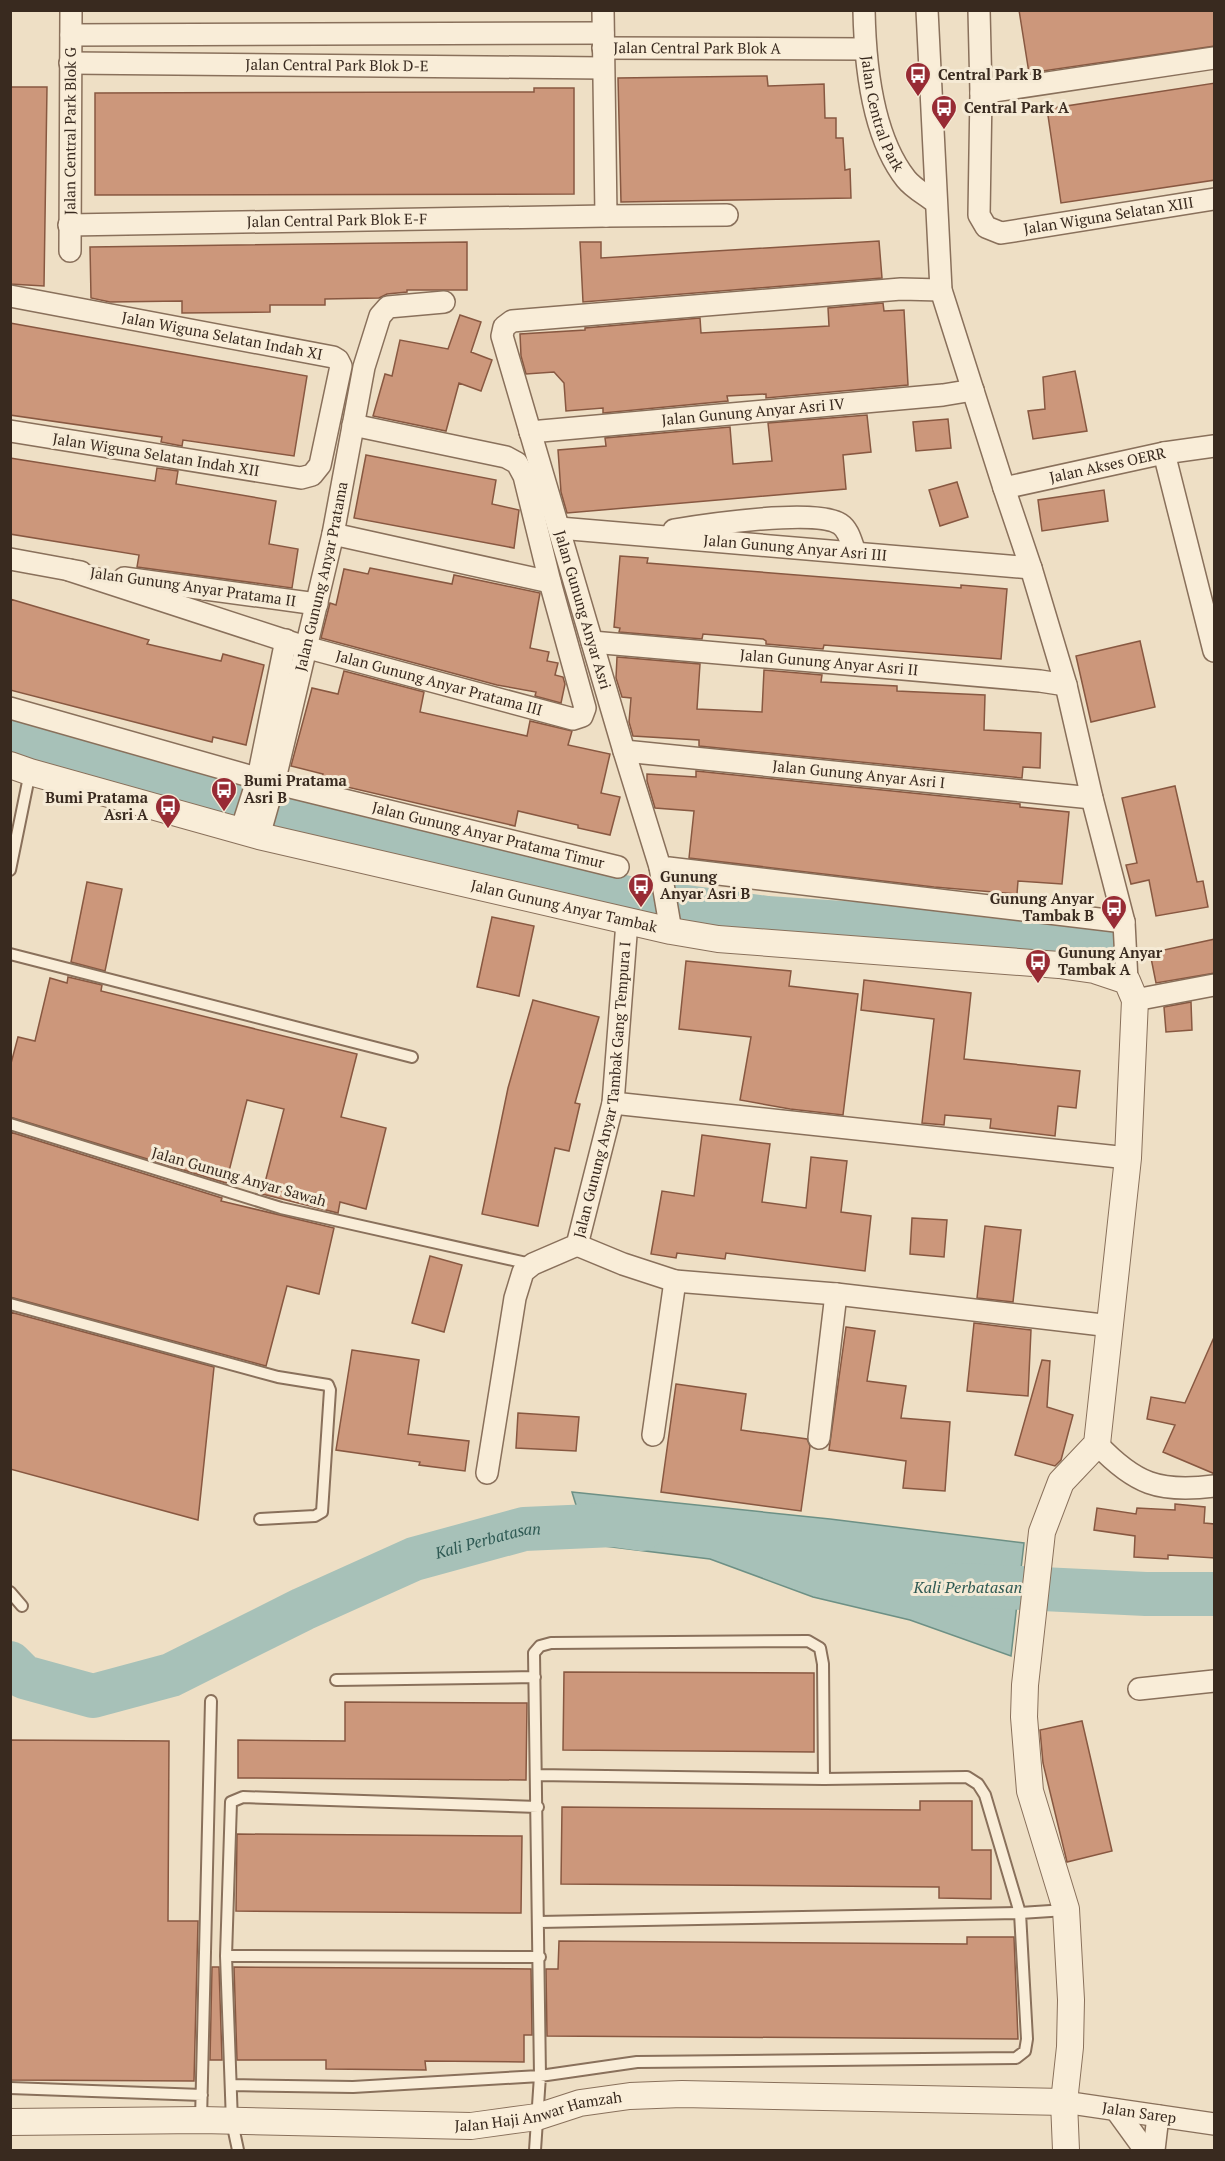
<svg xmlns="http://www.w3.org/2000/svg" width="1225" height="2161" viewBox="0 0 1225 2161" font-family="'PT Serif',serif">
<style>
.water{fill:#a7c1b8;stroke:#6d9085;stroke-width:1.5}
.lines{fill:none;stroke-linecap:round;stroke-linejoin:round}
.river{stroke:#a7c1b8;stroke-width:44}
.building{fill:#cc977b;stroke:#885841;stroke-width:1.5}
.service-casing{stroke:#89705b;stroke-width:14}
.minor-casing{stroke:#89705b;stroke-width:24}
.tertiary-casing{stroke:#89705b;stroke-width:28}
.service{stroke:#f9edd8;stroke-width:10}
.minor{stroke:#f9edd8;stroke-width:21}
.tertiary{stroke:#f9edd8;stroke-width:26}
.labels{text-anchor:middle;stroke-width:6;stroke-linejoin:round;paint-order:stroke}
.street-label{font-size:15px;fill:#392a1f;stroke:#f5ead5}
.poi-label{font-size:15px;font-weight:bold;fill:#392a1f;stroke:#f5ead5;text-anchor:start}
.water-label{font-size:16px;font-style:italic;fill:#2e5953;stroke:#f5ead5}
</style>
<rect width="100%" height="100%" fill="#eedfc5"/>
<path class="water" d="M 572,1492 L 830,1519 L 1024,1543 L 1011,1656 L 910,1620 L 813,1597 L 710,1559 L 588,1544 Z"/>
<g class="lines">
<g class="river">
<path d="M 10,742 L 234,803 L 293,815 L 636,900 L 767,918 L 1114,941"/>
<path d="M 959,1585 L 1146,1594 L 1214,1594"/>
<path id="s1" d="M 10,1663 L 24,1677 L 93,1696 L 171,1675 L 303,1609 L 414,1559 L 524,1529 L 614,1525 L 642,1529"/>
</g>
</g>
<path class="building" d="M 1019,10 L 1215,10 L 1215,46 L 1029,73 Z
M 767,76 L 768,86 L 824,84 L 825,118 L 836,118 L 836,138 L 843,138 L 845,170 L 850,169 L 851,198 L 621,202 L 618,78 Z
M 1215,83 L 1215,180 L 1061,203 L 1047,109 Z
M 10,87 L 47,87 L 44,286 L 10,284 Z
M 534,88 L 574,88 L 574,194 L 95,195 L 95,93 L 504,92 L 534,92 Z
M 879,241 L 882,278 L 583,302 L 580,242 L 601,242 L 601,258 Z
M 467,242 L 467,290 L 407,290 L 407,292 L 387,294 L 379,298 L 325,299 L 325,305 L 270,305 L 270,312 L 182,313 L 182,301 L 110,302 L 91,298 L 90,247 Z
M 883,303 L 884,311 L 904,310 L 908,385 L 766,398 L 766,394 L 727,396 L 728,401 L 603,413 L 603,408 L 566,411 L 564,383 L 554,372 L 526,374 L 521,356 L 520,334 L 585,330 L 585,328 L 700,318 L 701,333 L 829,326 L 828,308 Z
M 460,315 L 481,322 L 471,352 L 492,360 L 481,391 L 459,383 L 446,431 L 373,416 L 385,374 L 392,376 L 400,340 L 448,349 Z
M 10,323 L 307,376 L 294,456 L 183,440 L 182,446 L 161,442 L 162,437 L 10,415 Z
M 1075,371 L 1087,431 L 1033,439 L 1028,411 L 1045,409 L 1043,377 Z
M 867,415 L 871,452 L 843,455 L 846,489 L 567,513 L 561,492 L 558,450 L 606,446 L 605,438 L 730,427 L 733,464 L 772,461 L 768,423 Z
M 948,419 L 951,448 L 916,451 L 913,422 Z
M 366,455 L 496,480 L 492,504 L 519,510 L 514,548 L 354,518 Z
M 10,458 L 155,481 L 157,468 L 178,471 L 176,484 L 276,501 L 269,544 L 298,549 L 292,588 L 137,567 L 139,555 L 10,534 Z
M 957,482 L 968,517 L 940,526 L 929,490 Z
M 1104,490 L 1108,521 L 1042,531 L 1038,500 Z
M 620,556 L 648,558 L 647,563 L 961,588 L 961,585 L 1007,589 L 1001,659 L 824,645 L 823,649 L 766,644 L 766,641 L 763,639 L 703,634 L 702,639 L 619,632 L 620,628 L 614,627 Z
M 370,568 L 452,584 L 454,575 L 540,593 L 530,648 L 549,652 L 547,661 L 558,663 L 555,675 L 563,677 L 565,684 L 561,703 L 535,696 L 536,692 L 497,685 L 321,638 L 330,603 L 336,605 L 344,569 L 368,574 Z
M 10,599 L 149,640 L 147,644 L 221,661 L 223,654 L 264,665 L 246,745 L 213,737 L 212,742 L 10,690 Z
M 1140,641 L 1155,707 L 1091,722 L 1076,656 Z
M 617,657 L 700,664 L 697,709 L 762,712 L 764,670 L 822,675 L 821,682 L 897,686 L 897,691 L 985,695 L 984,730 L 1041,733 L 1040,768 L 1023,767 L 1022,778 L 699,746 L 699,740 L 633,736 L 629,722 L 631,698 L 622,697 L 616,678 Z
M 344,671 L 424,692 L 420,712 L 527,736 L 530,721 L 572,731 L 568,745 L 610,754 L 601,793 L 620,797 L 610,835 L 578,828 L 578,825 L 518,811 L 515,826 L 321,781 L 323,774 L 291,766 L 312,688 L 338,694 Z
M 696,771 L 1020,804 L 1020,807 L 1069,812 L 1062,884 L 1018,881 L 1017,894 L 934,887 L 689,858 L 694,811 L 655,808 L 647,781 L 647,774 L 696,777 Z
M 1175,786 L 1197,882 L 1203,881 L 1208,907 L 1156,916 L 1149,880 L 1131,884 L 1126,865 L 1137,863 L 1122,798 Z
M 87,882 L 122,889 L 105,971 L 71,962 Z
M 492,917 L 534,926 L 519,996 L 477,987 Z
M 1215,939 L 1215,973 L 1156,983 L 1150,953 Z
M 686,961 L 791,971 L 789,986 L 858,994 L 843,1115 L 790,1109 L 740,1100 L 751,1037 L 679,1029 Z
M 68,977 L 102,985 L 101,991 L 357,1054 L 341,1117 L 386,1128 L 366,1209 L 340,1202 L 338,1213 L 262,1194 L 284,1109 L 247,1100 L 226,1183 L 10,1117 L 10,1067 L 18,1037 L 35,1041 L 50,978 L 67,983 Z
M 864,980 L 971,993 L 964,1059 L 1080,1071 L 1076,1108 L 1058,1106 L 1055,1136 L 990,1128 L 991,1119 L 945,1115 L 944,1125 L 922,1123 L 934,1019 L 861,1010 Z
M 533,1000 L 599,1017 L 575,1103 L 580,1104 L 569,1151 L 555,1148 L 538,1226 L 482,1214 L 508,1088 Z
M 1191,1002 L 1192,1030 L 1166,1032 L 1164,1007 Z
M 10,1132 L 222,1198 L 221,1201 L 334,1228 L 319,1294 L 287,1286 L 266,1366 L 10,1297 Z
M 702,1135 L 770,1144 L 762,1202 L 806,1208 L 811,1157 L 847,1161 L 841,1212 L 871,1216 L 865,1271 L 726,1253 L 725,1259 L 677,1253 L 676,1258 L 651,1254 L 662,1191 L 694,1196 Z
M 912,1218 L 947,1220 L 944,1257 L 910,1254 Z
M 985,1226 L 1021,1230 L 1013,1302 L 977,1298 Z
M 430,1256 L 462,1265 L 444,1332 L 412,1323 Z
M 10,1312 L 214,1367 L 198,1520 L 10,1469 Z
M 974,1323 L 1031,1330 L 1028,1396 L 967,1391 Z
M 846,1327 L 875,1331 L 867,1381 L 906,1386 L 901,1418 L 950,1422 L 945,1491 L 903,1488 L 906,1461 L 829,1450 Z
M 1215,1335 L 1215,1474 L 1163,1452 L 1175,1425 L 1147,1419 L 1151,1397 L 1185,1403 Z
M 352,1350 L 419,1360 L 408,1434 L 469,1441 L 465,1471 L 419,1465 L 420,1462 L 336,1450 Z
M 1042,1360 L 1050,1361 L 1047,1407 L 1073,1415 L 1061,1460 L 1055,1466 L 1015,1455 Z
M 676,1384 L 746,1394 L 741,1430 L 807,1439 L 810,1446 L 801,1511 L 661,1492 Z
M 518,1413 L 579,1417 L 576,1451 L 516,1448 Z
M 1175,1504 L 1205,1507 L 1204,1523 L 1215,1524 L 1215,1558 L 1168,1555 L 1168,1559 L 1134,1557 L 1135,1536 L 1094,1530 L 1097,1508 L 1136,1514 L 1137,1508 L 1175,1510 Z
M 564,1672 L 814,1673 L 814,1752 L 563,1750 Z
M 345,1702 L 527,1703 L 526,1780 L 238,1778 L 238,1740 L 345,1741 Z
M 1082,1721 L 1112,1851 L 1067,1862 L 1043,1763 L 1040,1730 Z
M 10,1740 L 169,1741 L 168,1921 L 198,1921 L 194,2081 L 10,2080 Z
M 920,1801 L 972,1801 L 972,1850 L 991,1850 L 991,1899 L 939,1898 L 939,1887 L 561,1884 L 562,1807 L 920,1810 Z
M 237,1834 L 522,1836 L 521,1913 L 236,1911 Z
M 967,1937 L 1014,1937 L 1018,2039 L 547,2036 L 546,1969 L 558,1969 L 559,1941 L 967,1944 Z
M 212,1967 L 219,1967 L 222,2060 L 210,2060 Z
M 234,1967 L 531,1969 L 532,2035 L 524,2035 L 524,2062 L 425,2061 L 426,2070 L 326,2069 L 326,2060 L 237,2060 Z"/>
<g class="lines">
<defs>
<path id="service" d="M 10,870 L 30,772
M 10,954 L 412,1057
M 10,1124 L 281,1208 L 531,1264
M 10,1304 L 278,1377 L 328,1385 L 330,1390 L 322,1512 L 315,1516 L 260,1519
M 10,1592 L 22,1606
M 336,1680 L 535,1677
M 538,1807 L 243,1797 L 231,1802 L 226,1956 L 540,1957
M 539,1922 L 1020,1913 L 1066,1910
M 226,1956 L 232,2122 L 238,2150
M 231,2085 L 353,2087 L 540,2076 L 637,2062 L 1016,2058 L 1025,2051 L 1027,2039 L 1020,1913 L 985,1795 L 978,1784 L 967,1777 L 824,1779 L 536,1775
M 10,2088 L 202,2095
M 201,2120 L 211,1701
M 535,2150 L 540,2076 L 534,1653 L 540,1646 L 551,1643 L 808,1641 L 820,1648 L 823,1664 L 824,1779"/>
<g id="minor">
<path d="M 603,10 L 606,216 L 727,215"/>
<path id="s2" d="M 864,10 C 865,63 872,136 906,179 C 913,188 926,195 935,202"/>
<path d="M 927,10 L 941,290 L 1004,488 L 1031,568 L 1066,685 L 1092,798 L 1124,922 L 1127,981"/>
<path id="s3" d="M 979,10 L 981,93 L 979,215 L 986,227 L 1001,233 L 1214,199"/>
<path d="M 71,35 L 603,33"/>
<path id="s4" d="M 603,48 L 865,49"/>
<path id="s5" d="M 70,63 L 603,68"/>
<path d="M 981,93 L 1214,58"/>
<path id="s6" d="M 69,225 L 606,216"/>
<path id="s7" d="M 70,251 L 71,10"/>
<path id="s8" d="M 941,290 L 901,289 L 512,321 L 504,327 L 502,336 L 624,751 L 660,867 L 1124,922"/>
<path id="s9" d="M 10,296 L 333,357 L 338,360 L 341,366 L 320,465 L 312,475 L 301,478 L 10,431"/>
<path id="s10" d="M 530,432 L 943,395 L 973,390"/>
<path d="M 1164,453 L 1214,651"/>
<path id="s11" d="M 1004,488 L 1164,453 L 1214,446"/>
<path id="s12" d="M 559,528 L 1031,568"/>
<path d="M 674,530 C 704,525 816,508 840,524 C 849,530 851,542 855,552"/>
<path d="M 333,534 L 550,582"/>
<path d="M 10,559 L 81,572"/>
<path id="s13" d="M 69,570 L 305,647 L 573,719 L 582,716 L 585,708 L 550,582 L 524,476 L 517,463 L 506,457 L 353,425"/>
<path d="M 124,578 L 317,604"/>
<path id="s14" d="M 592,642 L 1040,681 L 1066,685"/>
<path id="s15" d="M 10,708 L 274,783 L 618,867"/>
<path id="s16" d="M 624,751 L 1092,798"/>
<path d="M 241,831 L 258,778 L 286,640"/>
<path id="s17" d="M 259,836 L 274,783 L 333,534 L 364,367 L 380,316 L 388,307 L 444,302"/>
<path d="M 660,867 L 671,931"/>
<path d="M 1135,1000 L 1214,985"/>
<path d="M 613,1103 L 1128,1158"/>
<path d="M 577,1245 L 623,1264 L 675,1281 L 836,1294 L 1111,1326"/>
<path d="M 653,1435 L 675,1281"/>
<path d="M 819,1438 L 836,1294"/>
<path d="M 1097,1444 C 1135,1484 1159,1493 1214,1486"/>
<path id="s18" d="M 487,1473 L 515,1298 L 523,1272 L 533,1264 L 577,1245 L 613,1103 L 627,922"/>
<path d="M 1139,1689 L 1214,1681"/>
<path id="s19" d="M 1064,2102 L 1214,2124"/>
<path d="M 1116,2110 L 1145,2150"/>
<path d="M 1154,2150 L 1158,2116"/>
</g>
<g id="tertiary">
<path id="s20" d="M 10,765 L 30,772 L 259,836 L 671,931 L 718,939 L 1059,965 L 1094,970 L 1127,981 L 1135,1000 L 1128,1158 L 1097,1444 L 1061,1482 L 1042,1532 L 1025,1685 L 1024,1717 L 1030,1791 L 1066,1909 L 1071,2000 L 1070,2047 L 1064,2102 L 1066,2150"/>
<path id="s21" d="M 10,2122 L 201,2120 L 471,2126 L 537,2117 L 580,2103 L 630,2096 L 682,2094 L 1064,2102"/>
</g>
</defs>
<use href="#service" class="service-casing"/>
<use href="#minor" class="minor-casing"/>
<use href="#tertiary" class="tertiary-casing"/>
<use href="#service" class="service"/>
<use href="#minor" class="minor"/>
<use href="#tertiary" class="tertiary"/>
</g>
<defs>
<symbol id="bus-pin" viewBox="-11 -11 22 30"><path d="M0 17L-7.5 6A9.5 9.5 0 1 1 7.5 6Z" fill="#982b34" stroke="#f5ead5"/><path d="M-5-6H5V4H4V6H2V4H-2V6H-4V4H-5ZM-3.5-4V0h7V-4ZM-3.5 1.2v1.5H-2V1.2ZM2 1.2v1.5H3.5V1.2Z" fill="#fff"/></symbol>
</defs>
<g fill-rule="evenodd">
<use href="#bus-pin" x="903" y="60" width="30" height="40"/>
<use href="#bus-pin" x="929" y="93" width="30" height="40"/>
<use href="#bus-pin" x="209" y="775" width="30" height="40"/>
<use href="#bus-pin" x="153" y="792" width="30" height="40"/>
<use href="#bus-pin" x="626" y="871" width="30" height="40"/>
<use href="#bus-pin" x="1099" y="893" width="30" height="40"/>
<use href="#bus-pin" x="1023" y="947" width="30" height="40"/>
</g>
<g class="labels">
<g class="street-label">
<text dy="5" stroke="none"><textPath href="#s4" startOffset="94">Jalan Central Park Blok A</textPath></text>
<text dy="5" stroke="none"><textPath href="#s5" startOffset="267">Jalan Central Park Blok D-E</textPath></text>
<text dy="5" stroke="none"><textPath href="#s2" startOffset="106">Jalan Central Park</textPath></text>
<text dy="5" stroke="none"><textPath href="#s7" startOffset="120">Jalan Central Park Blok G</textPath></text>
<text dy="5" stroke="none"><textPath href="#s3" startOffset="344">Jalan Wiguna Selatan XIII</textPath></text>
<text dy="5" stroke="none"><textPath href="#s6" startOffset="268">Jalan Central Park Blok E-F</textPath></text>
<text dy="5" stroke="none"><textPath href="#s9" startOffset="216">Jalan Wiguna Selatan Indah XI</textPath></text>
<text dy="5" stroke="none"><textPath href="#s10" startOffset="224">Jalan Gunung Anyar Asri IV</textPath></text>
<text transform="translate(156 455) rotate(9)" y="5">Jalan Wiguna Selatan Indah XII</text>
<text dy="5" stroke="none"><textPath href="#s11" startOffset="106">Jalan Akses OERR</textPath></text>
<text dy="5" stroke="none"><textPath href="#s12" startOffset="237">Jalan Gunung Anyar Asri III</textPath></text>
<text dy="5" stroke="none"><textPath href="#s17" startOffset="267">Jalan Gunung Anyar Pratama</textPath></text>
<text transform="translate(193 587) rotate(8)" y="5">Jalan Gunung Anyar Pratama II</text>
<text dy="5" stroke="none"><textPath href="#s8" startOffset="735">Jalan Gunung Anyar Asri</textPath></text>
<text dy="5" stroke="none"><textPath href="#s14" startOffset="238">Jalan Gunung Anyar Asri II</textPath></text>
<text dy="5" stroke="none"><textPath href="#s13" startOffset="387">Jalan Gunung Anyar Pratama III</textPath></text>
<text dy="5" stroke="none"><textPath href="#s16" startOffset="236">Jalan Gunung Anyar Asri I</textPath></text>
<text dy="5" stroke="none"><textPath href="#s15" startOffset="495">Jalan Gunung Anyar Pratama Timur</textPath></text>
<text dy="5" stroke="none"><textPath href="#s20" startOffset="572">Jalan Gunung Anyar Tambak</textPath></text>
<text dy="5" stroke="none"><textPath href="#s18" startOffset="423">Jalan Gunung Anyar Tambak Gang Tempura I</textPath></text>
<text transform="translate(239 1177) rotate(16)" y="5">Jalan Gunung Anyar Sawah</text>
<text dy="5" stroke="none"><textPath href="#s21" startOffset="530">Jalan Haji Anwar Hamzah</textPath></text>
<text dy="5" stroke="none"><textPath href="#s19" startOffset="76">Jalan Sarep</textPath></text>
</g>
<g class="poi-label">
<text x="938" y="80">Central Park B</text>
<text x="964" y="113">Central Park A</text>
<text x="244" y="786">Bumi Pratama<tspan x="244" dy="17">Asri B</tspan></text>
<text x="148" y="803" text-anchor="end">Bumi Pratama<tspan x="148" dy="17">Asri A</tspan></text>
<text x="660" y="882">Gunung<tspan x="660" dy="17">Anyar Asri B</tspan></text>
<text x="1094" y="904" text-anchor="end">Gunung Anyar<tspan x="1094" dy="17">Tambak B</tspan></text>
<text x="1058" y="958">Gunung Anyar<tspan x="1058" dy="17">Tambak A</tspan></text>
</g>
<g class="water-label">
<text dy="6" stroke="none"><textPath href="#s1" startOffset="518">Kali Perbatasan</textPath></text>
<text x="968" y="1593">Kali Perbatasan</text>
</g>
</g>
<rect width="1225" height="2161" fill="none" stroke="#392a1f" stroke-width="24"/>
</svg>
